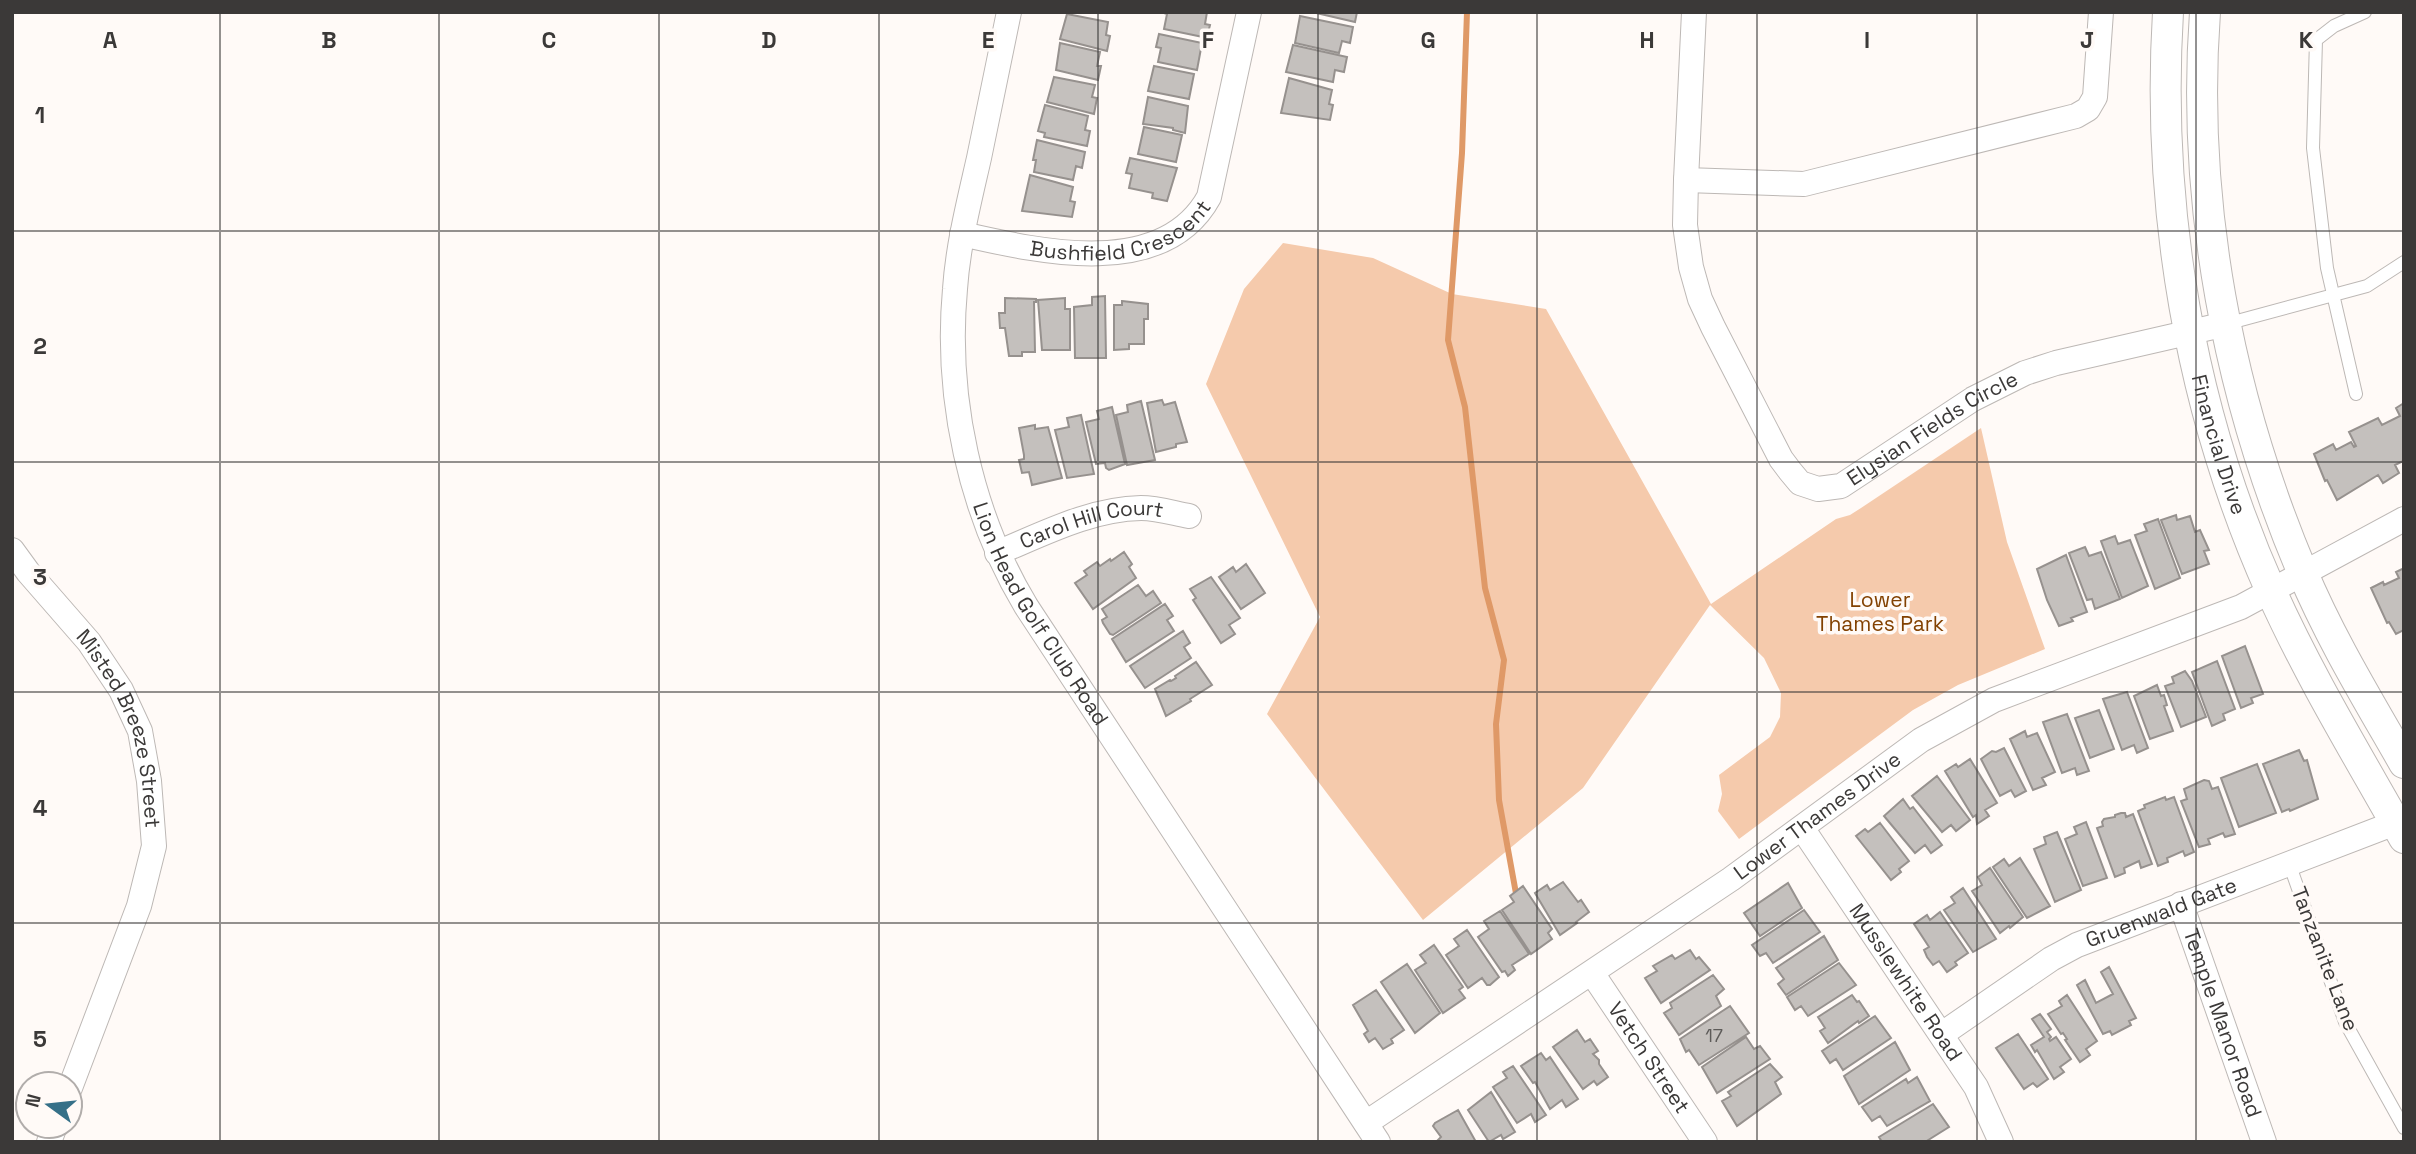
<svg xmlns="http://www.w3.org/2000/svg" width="2416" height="1154" viewBox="0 0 2416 1154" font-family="'Space Grotesk',sans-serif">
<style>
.green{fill:#f5caac}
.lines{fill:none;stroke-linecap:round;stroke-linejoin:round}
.stream{stroke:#df9967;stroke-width:6}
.building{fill:#c4c0bd;stroke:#96918e;stroke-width:2}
.service-casing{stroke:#bdb8b5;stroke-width:14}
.minor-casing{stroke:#bdb8b5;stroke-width:26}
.tertiary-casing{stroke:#bdb8b5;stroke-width:32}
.service{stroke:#fff;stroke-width:12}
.minor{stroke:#fff;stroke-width:24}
.tertiary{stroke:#fff;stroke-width:30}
.grid{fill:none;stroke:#3b3938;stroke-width:2;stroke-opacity:0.55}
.labels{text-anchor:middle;stroke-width:7;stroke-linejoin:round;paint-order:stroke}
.number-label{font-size:18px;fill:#5d5b59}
.street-label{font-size:21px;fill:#3b3938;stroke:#fffaf7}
.park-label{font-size:21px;fill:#824101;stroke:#fffaf7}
.grid-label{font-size:23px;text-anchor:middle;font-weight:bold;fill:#3b3938;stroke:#fffaf7;stroke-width:7;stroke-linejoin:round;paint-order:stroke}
</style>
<rect width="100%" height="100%" fill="#fffaf7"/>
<path class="green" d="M 1283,243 L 1373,258 L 1452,294 L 1546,309 L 1711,604 L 1836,519 L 1850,515 L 1861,508 L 1981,428 L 2007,542 L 2045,649 L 1958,685 L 1913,710 L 1739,839 L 1718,811 L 1722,794 L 1719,775 L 1770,737 L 1780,717 L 1781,693 L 1764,658 L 1710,605 L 1583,788 L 1423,920 L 1267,714 L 1320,617 L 1206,384 L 1244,289 Z"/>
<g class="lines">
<path class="stream" d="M 1467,12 L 1462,153 L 1448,340 L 1465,407 L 1485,588 L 1504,660 L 1496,724 L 1499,800 L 1517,899"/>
</g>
<path class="building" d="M 1207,12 L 1205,24 L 1210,25 L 1208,33 L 1204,32 L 1203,37 L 1164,29 L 1167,14 L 1161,12 Z
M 1312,12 L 1357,12 L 1355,22 Z
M 1067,14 L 1108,22 L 1106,35 L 1110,36 L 1107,51 L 1060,39 Z
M 1300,16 L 1353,27 L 1350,43 L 1342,41 L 1339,53 L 1295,43 Z
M 1159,34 L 1202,43 L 1197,70 L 1158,62 L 1161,48 L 1156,47 Z
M 1060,43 L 1100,52 L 1097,66 L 1101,66 L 1098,80 L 1056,70 Z
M 1293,45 L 1347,57 L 1344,72 L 1335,70 L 1333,82 L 1286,72 Z
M 1154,66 L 1194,74 L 1189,99 L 1148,91 Z
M 1054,77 L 1095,85 L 1092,97 L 1097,98 L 1094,114 L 1047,102 Z
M 1289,78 L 1332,90 L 1329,104 L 1333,105 L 1330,120 L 1281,113 Z
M 1148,97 L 1188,106 L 1185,133 L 1173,130 L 1173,128 L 1143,124 Z
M 1045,105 L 1088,116 L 1085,130 L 1090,131 L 1087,146 L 1044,137 L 1045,133 L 1038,131 Z
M 1144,127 L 1182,135 L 1176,162 L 1138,154 Z
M 1037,140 L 1085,152 L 1082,168 L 1076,166 L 1073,180 L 1034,172 L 1036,160 L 1033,160 Z
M 1130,158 L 1177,168 L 1167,201 L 1152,198 L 1153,193 L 1129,188 L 1132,174 L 1126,173 Z
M 1030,175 L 1073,187 L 1070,201 L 1075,202 L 1072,217 L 1022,211 Z
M 1105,296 L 1106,358 L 1075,358 L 1074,307 L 1092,305 L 1092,297 Z
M 1005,298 L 1036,299 L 1036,302 L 1034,302 L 1035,352 L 1022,352 L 1022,356 L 1009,356 L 1005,328 L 1000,328 L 999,313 L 1005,313 Z
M 1065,298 L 1065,309 L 1070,309 L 1070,350 L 1042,350 L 1038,300 Z
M 1122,301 L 1148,304 L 1148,319 L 1144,319 L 1144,344 L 1129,344 L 1129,349 L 1114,350 L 1114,305 L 1122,305 Z
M 1162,400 L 1164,405 L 1175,402 L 1187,442 L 1176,444 L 1176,447 L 1156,452 L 1147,403 Z
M 1141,401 L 1155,460 L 1127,465 L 1116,415 L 1128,412 L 1127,405 Z
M 2404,403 L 2404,463 L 2403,461 L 2395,465 L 2399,473 L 2383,483 L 2378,475 L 2337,500 L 2327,480 L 2325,481 L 2314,454 L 2333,444 L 2336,450 L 2351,442 L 2354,447 L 2356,446 L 2349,432 L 2378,418 L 2382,425 L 2400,416 L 2396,408 Z
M 1112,407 L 1125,464 L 1109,470 L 1106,468 L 1105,463 L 1096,464 L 1086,422 L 1099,419 L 1097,411 Z
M 1081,415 L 1094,474 L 1067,478 L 1055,430 L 1069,427 L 1067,418 Z
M 1035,425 L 1035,429 L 1048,427 L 1062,478 L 1032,485 L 1029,472 L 1022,473 L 1019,460 L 1024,459 L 1024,455 L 1019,428 Z
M 2176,515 L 2177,520 L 2190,516 L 2195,532 L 2200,530 L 2209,550 L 2204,551 L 2209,564 L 2182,574 L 2161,520 Z
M 2158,519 L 2180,578 L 2155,589 L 2135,535 L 2147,531 L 2144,524 Z
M 2115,536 L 2118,544 L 2130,540 L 2148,586 L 2122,598 L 2101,541 Z
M 2085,547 L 2089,556 L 2101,552 L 2120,599 L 2095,609 L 2092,599 L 2087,600 L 2069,553 Z
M 1124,552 L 1132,564 L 1129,567 L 1136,578 L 1093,609 L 1075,583 L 1087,575 L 1084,571 L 1097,562 L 1100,566 L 1110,559 L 1111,561 Z
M 2066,555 L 2087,612 L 2071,618 L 2073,621 L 2059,626 L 2047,600 L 2037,569 Z
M 1246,564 L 1265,593 L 1241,609 L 1219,577 L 1233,567 L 1236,572 Z
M 2404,568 L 2404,630 L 2396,634 L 2389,622 L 2387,623 L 2371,588 L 2383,582 L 2384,585 L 2399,578 L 2396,572 Z
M 1211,577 L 1240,618 L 1229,625 L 1235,634 L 1221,643 L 1193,600 L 1196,598 L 1190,589 Z
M 1138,585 L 1146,596 L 1153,591 L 1161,603 L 1113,635 L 1110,634 L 1103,623 L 1102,620 L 1107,617 L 1102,609 Z
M 1165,604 L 1173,616 L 1167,620 L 1174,631 L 1126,662 L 1112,639 Z
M 1183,631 L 1190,643 L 1184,647 L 1191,658 L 1145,688 L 1130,666 Z
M 2245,646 L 2263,694 L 2251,698 L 2253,703 L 2241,708 L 2222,656 Z
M 2217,661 L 2235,709 L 2223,714 L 2225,720 L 2212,726 L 2192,672 Z
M 1196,662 L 1212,685 L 1190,699 L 1191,701 L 1166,716 L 1155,689 L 1170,680 L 1171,681 L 1176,678 L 1175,676 Z
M 2185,671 L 2192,681 L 2206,717 L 2181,727 L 2165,686 L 2174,683 L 2172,677 Z
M 2157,685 L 2161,696 L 2164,695 L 2167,705 L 2164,706 L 2173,731 L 2150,739 L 2134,696 Z
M 2127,692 L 2148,748 L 2137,753 L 2134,745 L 2122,750 L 2103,699 Z
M 2099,710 L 2114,749 L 2090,758 L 2075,718 Z
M 2067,714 L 2089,771 L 2077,775 L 2075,768 L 2062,773 L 2043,722 Z
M 2025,731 L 2027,737 L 2037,733 L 2055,772 L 2042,778 L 2046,785 L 2033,790 L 2010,739 Z
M 2004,748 L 2026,791 L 2015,797 L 2011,790 L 2000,796 L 1981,759 L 1992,751 L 1996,752 Z
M 2299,750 L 2304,761 L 2307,760 L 2318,799 L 2290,811 L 2289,809 L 2282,812 L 2263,764 Z
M 1970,759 L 1997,803 L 1985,810 L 1989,816 L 1977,824 L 1976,815 L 1973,817 L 1945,771 L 1956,764 L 1958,767 Z
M 2257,764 L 2276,813 L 2239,827 L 2221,778 Z
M 1937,776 L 1970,820 L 1956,831 L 1951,825 L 1942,832 L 1912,796 Z
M 2204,780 L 2209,781 L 2212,789 L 2218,787 L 2235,834 L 2225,837 L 2223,833 L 2208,839 L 2210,844 L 2199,847 L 2181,801 L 2187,799 L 2184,789 Z
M 2165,797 L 2166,800 L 2174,797 L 2194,852 L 2185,856 L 2183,851 L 2167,858 L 2168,862 L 2158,866 L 2138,811 L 2145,808 L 2144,805 Z
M 1903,799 L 1910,809 L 1913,807 L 1942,845 L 1931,853 L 1925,845 L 1915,853 L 1884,816 Z
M 2121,813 L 2125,813 L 2126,817 L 2133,814 L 2152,864 L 2141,868 L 2139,861 L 2124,868 L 2125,873 L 2115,877 L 2097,828 L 2103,826 L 2102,822 L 2104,819 L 2115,817 L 2115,815 Z
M 2086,822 L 2107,878 L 2083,886 L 2065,839 L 2077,834 L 2074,827 Z
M 1880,823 L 1909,861 L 1899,869 L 1901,872 L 1891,880 L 1856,836 L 1865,829 L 1868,832 Z
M 2057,832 L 2081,890 L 2055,902 L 2034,849 L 2046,844 L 2044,837 Z
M 2020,858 L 2050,906 L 2027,918 L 1993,867 L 2004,859 L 2009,866 Z
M 1990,868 L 2023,917 L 2010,928 L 2009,926 L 2000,933 L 1972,891 L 1982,885 L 1978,877 Z
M 1563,882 L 1578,902 L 1581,900 L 1589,912 L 1576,922 L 1577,923 L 1560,935 L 1535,893 L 1547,885 L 1550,890 Z
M 1788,883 L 1802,908 L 1760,936 L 1744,913 Z
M 1523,886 L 1552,929 L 1548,933 L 1552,939 L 1531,954 L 1502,910 L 1514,902 L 1510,896 Z
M 1963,888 L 1996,939 L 1973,952 L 1944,910 L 1955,903 L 1951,897 Z
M 1804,910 L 1820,932 L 1773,963 L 1766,953 L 1760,956 L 1752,945 Z
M 1500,911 L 1529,954 L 1512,965 L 1515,970 L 1508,976 L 1505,971 L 1502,972 L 1478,937 L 1489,929 L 1484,921 Z
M 1940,912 L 1968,953 L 1955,962 L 1957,965 L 1947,972 L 1939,961 L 1933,965 L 1927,957 L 1924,950 L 1929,947 L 1914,924 L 1927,915 L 1930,920 Z
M 1467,930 L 1499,977 L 1490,985 L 1487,985 L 1482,978 L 1468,988 L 1446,955 L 1459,946 L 1454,939 Z
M 1824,936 L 1838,960 L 1786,995 L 1778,984 L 1784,979 L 1776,968 Z
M 1434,945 L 1463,987 L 1459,990 L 1465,998 L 1443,1013 L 1415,970 L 1426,963 L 1420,955 Z
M 1690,950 L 1696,959 L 1699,957 L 1710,970 L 1661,1003 L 1645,978 L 1657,971 L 1653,966 L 1672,955 L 1675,959 Z
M 1839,963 L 1856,985 L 1808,1016 L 1801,1006 L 1795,1010 L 1787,997 Z
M 1407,964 L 1440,1013 L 1415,1033 L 1381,982 Z
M 2109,967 L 2136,1018 L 2129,1021 L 2131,1025 L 2112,1035 L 2110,1031 L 2103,1034 L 2077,985 L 2085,980 L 2096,1003 L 2113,994 L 2101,972 Z
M 1713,975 L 1724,989 L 1716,996 L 1721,1006 L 1679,1035 L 1664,1013 L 1672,1008 L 1670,1003 Z
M 1376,990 L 1404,1030 L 1391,1039 L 1393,1043 L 1383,1049 L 1375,1038 L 1369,1042 L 1364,1034 L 1368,1031 L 1353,1005 Z
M 1852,995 L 1857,1002 L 1859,1001 L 1869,1016 L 1859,1023 L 1858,1021 L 1828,1043 L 1820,1031 L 1825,1028 L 1818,1017 Z
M 2067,995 L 2097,1041 L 2086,1049 L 2090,1055 L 2080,1062 L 2065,1040 L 2067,1039 L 2063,1033 L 2061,1034 L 2048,1014 L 2062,1006 L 2059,1001 Z
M 1730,1006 L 1749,1033 L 1699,1065 L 1689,1050 L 1686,1052 L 1680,1039 Z
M 2040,1014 L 2051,1029 L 2047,1032 L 2051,1037 L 2049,1039 L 2050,1041 L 2056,1037 L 2071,1059 L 2060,1067 L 2064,1072 L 2054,1079 L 2037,1050 L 2035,1052 L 2031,1045 L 2044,1037 L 2032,1019 Z
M 1875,1016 L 1891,1038 L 1843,1070 L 1836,1059 L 1830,1063 L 1822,1051 Z
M 1577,1030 L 1585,1042 L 1590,1039 L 1598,1051 L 1593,1054 L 1599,1060 L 1599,1064 L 1608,1077 L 1597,1085 L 1594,1081 L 1583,1089 L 1553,1047 Z
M 2018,1034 L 2048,1079 L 2037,1087 L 2033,1083 L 2024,1089 L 1996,1048 Z
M 1746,1037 L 1754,1049 L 1760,1046 L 1770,1059 L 1717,1093 L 1702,1067 Z
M 1895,1042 L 1910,1070 L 1859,1104 L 1844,1076 Z
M 1541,1053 L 1546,1060 L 1550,1057 L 1578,1099 L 1566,1107 L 1562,1100 L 1550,1109 L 1535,1082 L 1533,1083 L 1521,1066 Z
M 1770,1064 L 1782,1077 L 1775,1082 L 1781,1094 L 1737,1126 L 1722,1101 L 1731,1096 L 1728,1092 Z
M 1513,1066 L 1546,1115 L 1535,1122 L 1531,1114 L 1517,1123 L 1493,1087 L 1507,1078 L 1503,1072 Z
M 1917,1077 L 1930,1101 L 1887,1126 L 1880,1116 L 1872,1121 L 1862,1107 L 1906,1079 L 1908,1083 Z
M 1491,1092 L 1515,1132 L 1503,1139 L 1501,1135 L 1489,1142 L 1468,1110 Z
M 1933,1104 L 1949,1127 L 1925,1142 L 1882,1142 L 1879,1137 Z
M 1458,1110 L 1476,1142 L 1436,1142 L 1441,1137 L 1433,1126 L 1435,1123 Z"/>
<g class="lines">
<defs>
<path id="service" d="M 2226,324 L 2367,286 L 2404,262
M 2356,394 L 2327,268 L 2313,148 L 2316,40 L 2334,26 L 2365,12
M 2289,863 L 2345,1022 L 2404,1128"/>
<g id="minor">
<path id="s1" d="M 1009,12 C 999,61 989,110 979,158 C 969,202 958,245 955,289 C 945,397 970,513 1026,606 L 1378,1142"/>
<path d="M 1694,12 L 1686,180 L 1804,184 L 2076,116 L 2088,109 L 2095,97 L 2101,12"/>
<path id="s2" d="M 1686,180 L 1685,225 L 1691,267 L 1700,299 L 1713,327 L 1781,459 L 1790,471 L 1800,483 L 1818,489 L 1841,486 L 1973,399 L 2025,373 L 2056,363 L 2226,324"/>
<path id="s3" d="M 962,234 C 1037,251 1163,281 1209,197 L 1249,12"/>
<path id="s4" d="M 12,550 L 28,572 L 89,642 L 121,690 L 140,731 L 149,781 L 154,846 L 139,906 L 70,1088"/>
<path id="s5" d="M 997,553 C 1043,534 1090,509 1141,508 C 1157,508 1173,513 1189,516"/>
<path id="s6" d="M 1802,828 L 1976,1087 L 2001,1142"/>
<path id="s7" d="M 2181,904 L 2264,1142"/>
<path id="s8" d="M 1592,973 L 1705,1142"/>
<path id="s9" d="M 1942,1034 L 2051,959 L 2077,945 L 2395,823"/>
<path id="s10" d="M 1366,1123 L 1731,879 L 1921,740 L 1994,700 L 2241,607 L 2404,519"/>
<path d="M 49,1142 L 55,1126"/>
</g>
<g id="tertiary">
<path id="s11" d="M 2168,12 C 2156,209 2190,410 2271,591 C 2309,676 2358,756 2404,838"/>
<path d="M 2205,12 C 2191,202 2228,396 2302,571 C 2330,638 2368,700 2404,763"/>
</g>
</defs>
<use href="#service" class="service-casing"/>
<use href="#minor" class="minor-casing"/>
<use href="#tertiary" class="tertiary-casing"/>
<use href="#service" class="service"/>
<use href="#minor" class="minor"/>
<use href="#tertiary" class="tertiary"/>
</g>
<path class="grid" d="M 220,12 L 220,1142M 439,12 L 439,1142M 659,12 L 659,1142M 879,12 L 879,1142M 1098,12 L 1098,1142M 1318,12 L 1318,1142M 1537,12 L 1537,1142M 1757,12 L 1757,1142M 1977,12 L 1977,1142M 2196,12 L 2196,1142M 12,231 L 2404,231M 12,462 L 2404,462M 12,692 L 2404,692M 12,923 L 2404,923"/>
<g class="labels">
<g class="number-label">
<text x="1714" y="1042">17</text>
</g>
<g class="street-label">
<text dy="7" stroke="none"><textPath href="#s3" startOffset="166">Bushfield Crescent</textPath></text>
<text dy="7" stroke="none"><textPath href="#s2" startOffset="481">Elysian Fields Circle</textPath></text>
<text dy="7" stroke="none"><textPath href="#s11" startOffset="438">Financial Drive</textPath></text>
<text dy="7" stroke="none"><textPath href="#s5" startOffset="100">Carol Hill Court</textPath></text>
<text dy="7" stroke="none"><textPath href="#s1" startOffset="626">Lion Head Golf Club Road</textPath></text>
<text dy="7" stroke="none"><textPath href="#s4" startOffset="214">Misted Breeze Street</textPath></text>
<text dy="7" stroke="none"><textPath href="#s10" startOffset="546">Lower Thames Drive</textPath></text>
<text dy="7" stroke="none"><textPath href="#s9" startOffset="252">Gruenwald Gate</textPath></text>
<text transform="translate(2325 959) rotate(69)" y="7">Tanzanite Lane</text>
<text dy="7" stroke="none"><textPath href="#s6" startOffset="186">Musslewhite Road</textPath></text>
<text dy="7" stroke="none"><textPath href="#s7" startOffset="126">Temple Manor Road</textPath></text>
<text dy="7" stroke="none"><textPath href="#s8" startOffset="102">Vetch Street</textPath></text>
</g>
<g class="park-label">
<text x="1880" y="607">Lower<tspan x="1880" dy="24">Thames Park</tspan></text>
</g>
</g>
<g class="grid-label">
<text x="110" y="48">A</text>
<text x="329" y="48">B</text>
<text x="549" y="48">C</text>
<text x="769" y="48">D</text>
<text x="988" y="48">E</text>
<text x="1208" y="48">F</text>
<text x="1428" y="48">G</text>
<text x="1647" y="48">H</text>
<text x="1867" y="48">I</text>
<text x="2087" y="48">J</text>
<text x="2306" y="48">K</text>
<text x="40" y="123">1</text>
<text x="40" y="354">2</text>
<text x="40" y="585">3</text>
<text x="40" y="816">4</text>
<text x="40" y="1047">5</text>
</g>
<rect width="2416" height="1154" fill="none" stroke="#3b3938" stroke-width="28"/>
<g transform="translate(49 1105) rotate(285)"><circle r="33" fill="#fffaf7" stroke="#b1adab" stroke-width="2"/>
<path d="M0-5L12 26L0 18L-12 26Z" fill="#357088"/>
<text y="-10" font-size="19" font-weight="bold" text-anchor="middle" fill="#3b3938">N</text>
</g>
</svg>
